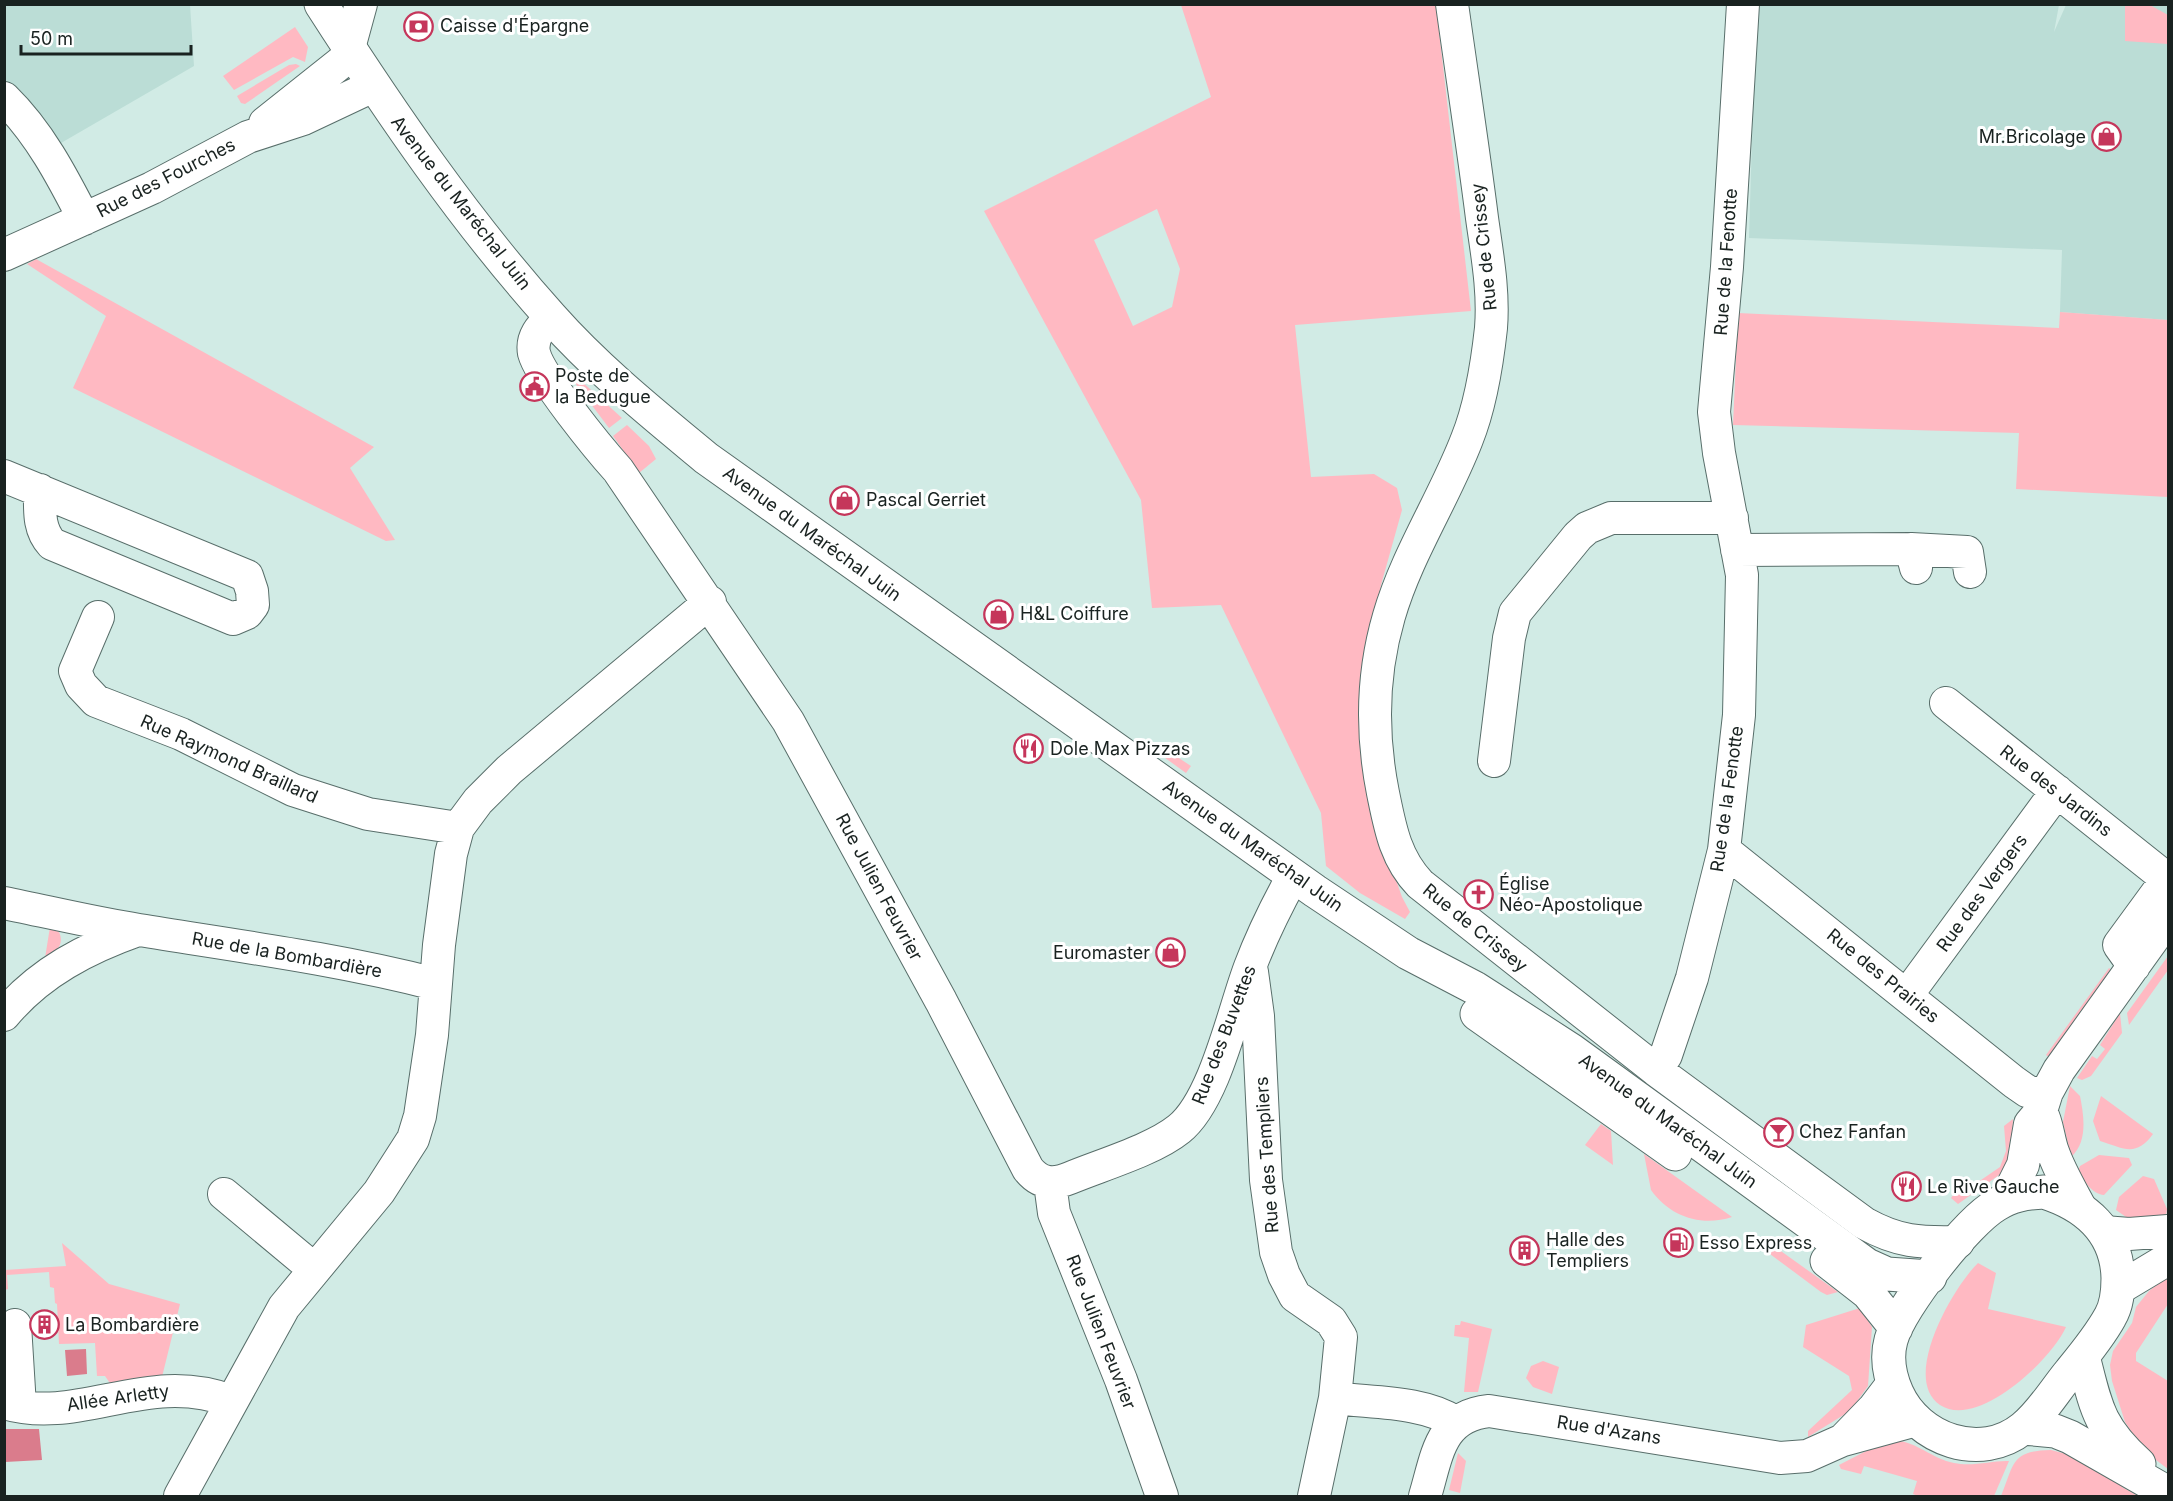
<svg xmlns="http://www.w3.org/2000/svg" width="2173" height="1501" viewBox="0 0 2173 1501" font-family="Inter,sans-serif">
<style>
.built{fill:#bbddd6}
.green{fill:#ffb9c2;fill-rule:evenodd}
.water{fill:#da7c8c}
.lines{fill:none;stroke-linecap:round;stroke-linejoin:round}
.minor-casing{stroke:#586e6a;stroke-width:34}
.major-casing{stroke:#586e6a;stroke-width:35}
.minor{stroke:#fff;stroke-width:32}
.major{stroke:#fff;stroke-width:33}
.labels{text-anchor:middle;stroke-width:6;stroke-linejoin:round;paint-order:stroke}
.poi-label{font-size:18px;fill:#192220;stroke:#fff;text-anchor:start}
.street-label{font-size:18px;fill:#192220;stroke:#fff}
</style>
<rect width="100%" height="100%" fill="#d1ebe5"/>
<path class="built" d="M 5,5 L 190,5 L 194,66 L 61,143 L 39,113 L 5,79 Z
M 1756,5 L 2059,5 L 2054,32 L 2066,5 L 2168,5 L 2168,320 L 2060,312 L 2062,250 L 1749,238 Z"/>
<path class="green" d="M 1181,5 L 1436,5 L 1471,311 L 1295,325 L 1311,477 L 1374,474 L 1397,488 L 1402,510 L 1381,585 L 1367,660 L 1388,857 L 1402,897 L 1410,912 L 1405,919 L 1360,893 L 1326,866 L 1321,813 L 1221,605 L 1152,608 L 1141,500 L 984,211 L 1211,97 ZM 1157,209 L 1180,269 L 1172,307 L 1133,326 L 1094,240 Z
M 2125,5 L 2150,5 L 2168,15 L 2168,44 L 2125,41 Z
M 295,27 L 308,47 L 305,62 L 293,57 L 234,90 L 223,76 Z
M 296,64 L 300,66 L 245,104 L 241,103 L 237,96 L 289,65 Z
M 36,259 L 374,447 L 350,468 L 395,540 L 386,541 L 73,388 L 106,316 L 27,264 Z
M 2060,312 L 2168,320 L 2168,497 L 2016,489 L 2019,433 L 1733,425 L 1738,313 L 2059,328 Z
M 579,379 L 622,418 L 609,428 L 575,383 Z
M 627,425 L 649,446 L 656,459 L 639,473 L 613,436 Z
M 1165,749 L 1191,766 L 1186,773 L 1161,755 Z
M 50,927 L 59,932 C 65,945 56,952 45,958 Z
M 2168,956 L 2168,970 L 2129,1025 L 2127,1013 Z
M 2109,968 L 2115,973 L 2052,1059 L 2046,1055 Z
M 2120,1013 L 2122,1033 L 2091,1076 L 2082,1080 L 2077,1078 L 2092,1056 L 2097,1059 L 2105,1049 L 2100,1045 Z
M 2070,1086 L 2080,1096 C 2084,1116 2088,1142 2071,1157 L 2063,1122 Z
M 2101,1096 L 2153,1134 C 2136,1157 2125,1149 2100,1141 L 2093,1121 Z
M 2013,1119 L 2011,1155 L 2002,1173 L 1958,1204 L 1951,1198 L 1959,1187 L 1981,1180 L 2000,1167 L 2006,1151 L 2004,1126 Z
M 1601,1124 L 1611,1131 L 1613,1165 L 1585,1145 Z
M 1644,1154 L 1732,1217 C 1702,1227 1670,1217 1651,1190 Z
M 2099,1155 L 2129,1158 L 2132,1165 L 2104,1195 C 2092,1194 2084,1181 2078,1171 L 2080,1166 Z
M 2143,1176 L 2154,1179 L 2167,1209 L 2166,1216 L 2129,1219 L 2116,1210 L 2119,1197 Z
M 1767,1241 L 1838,1292 L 1827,1295 L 1821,1292 L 1758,1245 Z
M 62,1243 L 109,1284 L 180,1304 L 161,1381 L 112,1386 L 105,1376 L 97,1376 L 95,1343 L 59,1344 L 57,1304 L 55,1303 L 54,1288 L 50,1287 L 49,1272 L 7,1275 L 8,1289 L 5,1290 L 5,1270 L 66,1266 Z
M 1978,1263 L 1996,1273 L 1988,1309 L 2066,1327 C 2052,1359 1978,1430 1940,1405 C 1900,1378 1954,1286 1978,1263 Z
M 2168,1276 L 2168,1304 L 2136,1353 L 2136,1361 L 2168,1381 L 2168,1469 L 2144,1451 L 2125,1422 L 2112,1381 L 2110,1365 L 2113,1351 L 2132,1323 L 2136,1307 L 2149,1291 Z
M 1860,1308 L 1872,1327 L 1868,1386 L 1850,1411 L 1808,1437 L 1808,1431 L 1852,1390 L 1849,1376 L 1803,1347 L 1806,1325 Z
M 1461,1321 L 1492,1329 L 1478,1392 L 1464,1392 L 1469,1338 L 1454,1336 L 1455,1325 L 1460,1325 Z
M 1543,1361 L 1559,1367 L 1552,1394 L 1533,1387 L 1526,1378 L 1531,1366 Z
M 1897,1441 C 1915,1441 1933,1459 1954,1463 C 1973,1467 1994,1460 2009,1461 L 1994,1496 L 1918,1496 L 1913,1494 L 1917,1481 L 1864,1466 L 1861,1474 L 1841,1469 L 1839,1465 L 1870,1449 Z
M 2051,1450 L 2070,1455 L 2124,1482 L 2122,1487 L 2138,1496 L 2001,1496 C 2015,1462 2011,1451 2051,1450 Z
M 1458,1453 L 1466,1461 L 1460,1493 L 1449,1490 Z"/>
<path class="water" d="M 86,1349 L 87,1374 L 67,1376 L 65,1350 Z
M 4,1429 L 39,1429 L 42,1460 L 5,1462 Z"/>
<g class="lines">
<defs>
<path id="minor" d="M 1452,4 C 1462,76 1473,147 1482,218 C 1487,254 1494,291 1491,328 C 1487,365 1481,404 1467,439 C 1444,499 1407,554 1389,616 C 1372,674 1371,733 1383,793 C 1390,827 1395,858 1420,884 L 1656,1070 L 1864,1223 C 1898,1242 1920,1243 1958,1242
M 349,48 L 361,4
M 4,98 C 39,132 62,176 84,219
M 265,123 L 353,53
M 4,255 L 152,188 L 248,137 L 303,119 L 373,86
M 551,317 C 541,327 531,337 534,353 C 540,377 600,450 618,470 L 788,721 L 941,1001 L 1028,1169 C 1040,1184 1053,1185 1070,1178 C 1101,1165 1153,1150 1179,1129 C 1215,1100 1233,1012 1250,967 C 1262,935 1277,905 1293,876
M 4,476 L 247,576 L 252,591 L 253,605 L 247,613 L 233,619 L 52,544 C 38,529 40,510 40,490
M 1911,549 L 1967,552 L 1970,572
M 1737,550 L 1911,549 L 1916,568
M 98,617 L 75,671 L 81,685 L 96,701 L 181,734 L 293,790 L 368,814 L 458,828
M 1946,703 L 2167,879
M 1494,761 L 1509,638 L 1515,613 L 1578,536 L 1587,528 L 1611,518 L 1732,518
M 1724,850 L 2014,1082 L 2027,1091 L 2045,1097
M 4,903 C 49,912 94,923 139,930 C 238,946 338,959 435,984
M 2134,966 L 2119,945 L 2168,878
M 1252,972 L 1258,1016 L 1266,1180 L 1276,1252 L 1284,1275 L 1295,1296 L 1331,1321 L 1341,1337 L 1335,1398 L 1314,1496
M 1907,995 L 2057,791
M 4,1015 C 40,972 87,948 138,930
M 1656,1070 L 1666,1055 L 1692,978 L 1724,850 L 1739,715 L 1742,575 L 1719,453 L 1714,412 L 1727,267 L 1743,4
M 2041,1111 C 2048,1125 2048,1138 2053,1152 C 2060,1172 2071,1190 2081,1209
M 1050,1183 L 1054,1213 L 1121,1380 L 1162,1496
M 224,1194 L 314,1269
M 2006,1199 L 2023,1165 L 2030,1124 L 2041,1111 L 2047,1092 L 2059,1070 L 2168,918
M 2104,1232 L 2129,1234 L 2168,1231
M 2118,1289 L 2168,1259
M 15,1325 L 20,1406
M 1335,1398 C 1373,1403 1423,1401 1455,1422
M 4,1403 C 80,1426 147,1369 231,1401
M 1843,1440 L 1874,1408 L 1893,1383
M 180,1496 L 284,1307 L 379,1192 L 413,1139 L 420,1116 L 432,1035 L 439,945 L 451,854 L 458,828 L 478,801 L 509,770 L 710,602
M 1425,1496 C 1437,1457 1439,1416 1489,1411 L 1780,1458 L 1807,1456 L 1843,1440 L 1916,1420"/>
<path id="major" d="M 321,4 C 391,113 464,220 551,317 C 597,369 653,414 706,458 L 1315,891 L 1408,953 L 1475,988 L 1571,1050 L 1867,1265 L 1887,1274 L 1930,1277
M 1477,1014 L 1675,1154
M 2044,1192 C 2085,1205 2117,1232 2118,1278 C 2118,1292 2117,1305 2110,1317 C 2099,1337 2084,1355 2070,1372 C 2055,1390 2041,1414 2023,1428 C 1981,1462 1918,1440 1897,1393 C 1890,1377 1886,1358 1891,1340 C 1900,1307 1967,1222 1996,1205 C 2011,1195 2026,1193 2044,1192 Z
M 1827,1261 L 1868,1293 L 1896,1328
M 2083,1356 C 2096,1407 2098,1427 2139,1464
M 2023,1428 L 2055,1431 L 2070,1437 L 2168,1493"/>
</defs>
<use href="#minor" class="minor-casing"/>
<use href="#major" class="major-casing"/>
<use href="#minor" class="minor"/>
<use href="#major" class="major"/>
</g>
<defs>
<symbol id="bank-ring" viewBox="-11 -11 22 22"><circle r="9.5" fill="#fff" stroke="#c5365b" stroke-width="1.5"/><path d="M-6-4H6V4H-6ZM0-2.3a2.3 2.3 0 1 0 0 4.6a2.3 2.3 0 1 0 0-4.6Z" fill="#c5365b"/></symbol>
<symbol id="shop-ring" viewBox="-11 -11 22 22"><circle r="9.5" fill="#fff" stroke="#c5365b" stroke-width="1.5"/><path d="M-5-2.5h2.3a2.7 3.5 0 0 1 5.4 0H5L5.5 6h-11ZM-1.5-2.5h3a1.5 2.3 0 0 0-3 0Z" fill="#c5365b"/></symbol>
<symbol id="civic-ring" viewBox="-11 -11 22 22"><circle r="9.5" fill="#fff" stroke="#c5365b" stroke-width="1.5"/><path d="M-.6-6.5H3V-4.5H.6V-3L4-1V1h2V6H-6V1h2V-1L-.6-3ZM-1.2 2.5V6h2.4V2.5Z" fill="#c5365b"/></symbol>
<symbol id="restaurant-ring" viewBox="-11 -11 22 22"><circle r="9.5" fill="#fff" stroke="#c5365b" stroke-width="1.5"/><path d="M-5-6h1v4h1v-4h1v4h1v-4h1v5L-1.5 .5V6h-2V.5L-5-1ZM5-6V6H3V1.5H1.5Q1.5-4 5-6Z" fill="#c5365b"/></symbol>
<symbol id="church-ring" viewBox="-11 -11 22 22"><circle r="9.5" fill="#fff" stroke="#c5365b" stroke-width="1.5"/><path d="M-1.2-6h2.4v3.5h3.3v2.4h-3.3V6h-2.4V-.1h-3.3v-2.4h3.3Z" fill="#c5365b"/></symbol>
<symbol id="bar-ring" viewBox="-11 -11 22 22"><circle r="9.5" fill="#fff" stroke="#c5365b" stroke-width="1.5"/><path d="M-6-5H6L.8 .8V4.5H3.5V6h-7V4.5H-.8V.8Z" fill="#c5365b"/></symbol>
<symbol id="fuel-ring" viewBox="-11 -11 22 22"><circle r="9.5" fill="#fff" stroke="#c5365b" stroke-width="1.5"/><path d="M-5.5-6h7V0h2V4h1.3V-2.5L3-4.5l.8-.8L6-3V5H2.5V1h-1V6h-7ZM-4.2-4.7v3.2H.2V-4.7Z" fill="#c5365b"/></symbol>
<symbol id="building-ring" viewBox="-11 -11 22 22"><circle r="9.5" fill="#fff" stroke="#c5365b" stroke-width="1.5"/><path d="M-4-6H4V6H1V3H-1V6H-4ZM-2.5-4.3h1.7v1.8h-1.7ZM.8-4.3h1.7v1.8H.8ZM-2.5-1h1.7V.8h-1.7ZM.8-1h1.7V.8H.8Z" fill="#c5365b"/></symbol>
</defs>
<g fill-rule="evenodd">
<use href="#bank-ring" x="402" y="10" width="33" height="33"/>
<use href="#shop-ring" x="2090" y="120" width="33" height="33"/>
<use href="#civic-ring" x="518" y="370" width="33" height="33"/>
<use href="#shop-ring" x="828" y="484" width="33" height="33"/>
<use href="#shop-ring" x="982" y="598" width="33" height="33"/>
<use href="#restaurant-ring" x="1012" y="732" width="33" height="33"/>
<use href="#church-ring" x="1462" y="878" width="33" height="33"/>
<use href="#shop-ring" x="1154" y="936" width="33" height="33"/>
<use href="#bar-ring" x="1762" y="1116" width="33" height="33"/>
<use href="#restaurant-ring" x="1890" y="1170" width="33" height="33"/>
<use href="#fuel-ring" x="1662" y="1226" width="33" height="33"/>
<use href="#building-ring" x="1508" y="1234" width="33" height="33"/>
<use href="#building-ring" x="28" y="1308" width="33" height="33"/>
</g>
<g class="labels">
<g class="poi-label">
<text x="440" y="32">Caisse d'Épargne</text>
<text x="2086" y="143" text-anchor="end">Mr.Bricolage</text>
<text x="555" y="382">Poste de<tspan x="555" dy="21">la Bedugue</tspan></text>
<text x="866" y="506">Pascal Gerriet</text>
<text x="1020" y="620">H&amp;L Coiffure</text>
<text x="1050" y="755">Dole Max Pizzas</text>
<text x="1499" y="890">Église<tspan x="1499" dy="21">Néo-Apostolique</tspan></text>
<text x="1150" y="959" text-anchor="end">Euromaster</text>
<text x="1799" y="1138">Chez Fanfan</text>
<text x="1927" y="1193">Le Rive Gauche</text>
<text x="1546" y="1246">Halle des<tspan x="1546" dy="21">Templiers</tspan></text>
<text x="1699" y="1249">Esso Express</text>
<text x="65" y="1331">La Bombardière</text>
</g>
<g class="street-label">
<text transform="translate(166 178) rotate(-27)" y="6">Rue des Fourches</text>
<text transform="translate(461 203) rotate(52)" y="6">Avenue du Maréchal Juin</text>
<text transform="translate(1484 247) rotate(-96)" y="6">Rue de Crissey</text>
<text transform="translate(1726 262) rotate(-86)" y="6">Rue de la Fenotte</text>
<text transform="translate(812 534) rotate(36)" y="6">Avenue du Maréchal Juin</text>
<text transform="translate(229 759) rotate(24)" y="6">Rue Raymond Braillard</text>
<text transform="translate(2056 791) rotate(38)" y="6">Rue des Jardins</text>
<text transform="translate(1727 799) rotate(-82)" y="6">Rue de la Fenotte</text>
<text transform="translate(1253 846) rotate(35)" y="6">Avenue du Maréchal Juin</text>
<text transform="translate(879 887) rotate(62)" y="6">Rue Julien Feuvrier</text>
<text transform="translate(1982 893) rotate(-54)" y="6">Rue des Vergers</text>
<text transform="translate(1475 928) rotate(39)" y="6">Rue de Crissey</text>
<text transform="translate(287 955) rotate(10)" y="6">Rue de la Bombardière</text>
<text transform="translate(1883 976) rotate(39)" y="6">Rue des Prairies</text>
<text transform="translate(1224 1035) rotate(-69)" y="6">Rue des Buvettes</text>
<text transform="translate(1668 1121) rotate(36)" y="6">Avenue du Maréchal Juin</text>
<text transform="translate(1267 1155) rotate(-94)" y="6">Rue des Templiers</text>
<text transform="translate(1101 1332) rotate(69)" y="6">Rue Julien Feuvrier</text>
<text transform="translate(118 1398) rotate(-8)" y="6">Allée Arletty</text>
<text transform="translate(1609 1430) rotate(9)" y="6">Rue d'Azans</text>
</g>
</g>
<rect width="2173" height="1501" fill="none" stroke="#192220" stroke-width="12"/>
<path d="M21 45v9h170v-9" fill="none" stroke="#192220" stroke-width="3"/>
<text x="30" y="45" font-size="18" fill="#192220" stroke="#ffffff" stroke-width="4.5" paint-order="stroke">50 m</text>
</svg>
